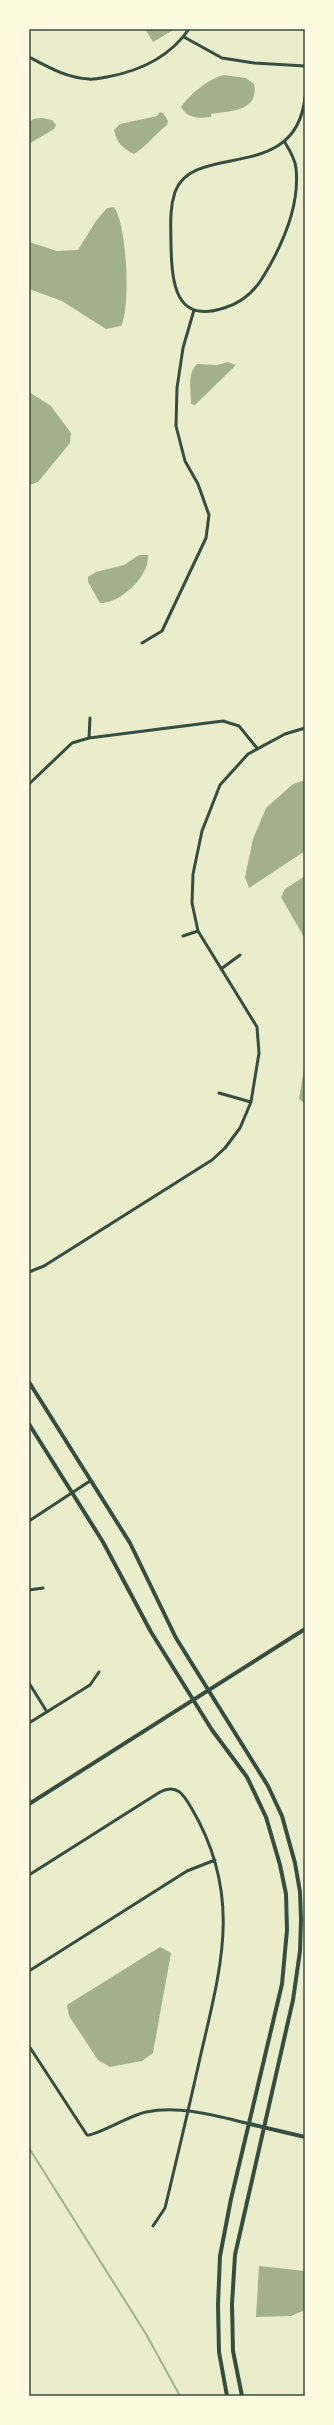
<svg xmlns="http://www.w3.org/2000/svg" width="334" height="2425" viewBox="0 0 334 2425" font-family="'Space Grotesk',sans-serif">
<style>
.water{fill:#a3b18a}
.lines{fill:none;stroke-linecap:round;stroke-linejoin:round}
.stream{stroke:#a3b18a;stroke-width:2}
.minor{stroke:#344e41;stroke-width:3}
.tertiary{stroke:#344e41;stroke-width:4}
.neatline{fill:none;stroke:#344e41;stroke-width:1.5}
</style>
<rect width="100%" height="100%" fill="#e9edc9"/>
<path class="water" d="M 145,29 L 175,29 L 153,42 Z
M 223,75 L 246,78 L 254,84 C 260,111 230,111 211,114 L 211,117 C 199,119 187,118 181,107 C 191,93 207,80 223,75 Z
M 160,112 L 163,113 L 168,121 L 167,125 C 155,134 147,146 134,154 C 123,149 116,142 114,130 L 120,124 L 157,116 Z
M 42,118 L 52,120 L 56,125 L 54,129 L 29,144 L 29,123 L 33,119 Z
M 114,207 C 127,225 131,307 121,326 L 106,329 L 62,301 L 29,289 L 29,242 L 57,251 L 78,250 L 96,221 L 107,208 Z
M 228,362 L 236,365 L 195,405 L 191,404 C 191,391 187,373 197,364 L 217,365 Z
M 29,392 L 51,406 L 71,433 L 70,443 L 38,482 L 29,485 Z
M 139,555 L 148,555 C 150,576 120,604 100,603 L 88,582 L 88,577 L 96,572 L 124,565 Z
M 305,780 L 305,851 L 249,888 L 245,877 L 253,839 L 266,808 L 293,784 Z
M 305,876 L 305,939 L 281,897 L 285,889 Z
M 305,1063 L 305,1102 L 304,1103 L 299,1099 Z
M 160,1947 L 171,1953 L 153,2053 L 142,2061 L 110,2067 L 98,2060 L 69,2016 L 67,2005 Z
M 259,2266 L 305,2271 L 305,2310 L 291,2316 L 256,2317 Z"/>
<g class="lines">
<path class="stream" d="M 29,2148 L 146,2334 L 180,2396"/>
<path class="minor" d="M 184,37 L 222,58 L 254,63 L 305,66
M 29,57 C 48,67 67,78 89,79 C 94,80 101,78 107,77 C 140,71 169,58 189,29
M 284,141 C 289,149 295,158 296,168 C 300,206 282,246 263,277 C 254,292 241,303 224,308 C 175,324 172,283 171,246 C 171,228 169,210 175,192 C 193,141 296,185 305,97
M 142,643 L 162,631 L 206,538 L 209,515 L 198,484 L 185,461 L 176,426 L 177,388 L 183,348 L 194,310
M 89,738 L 90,718
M 29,784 L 72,743 L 89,738 L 223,721 L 239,726 L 257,748
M 183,936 L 198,931
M 221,969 L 240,955
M 219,1093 L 251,1102
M 29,1272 L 44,1266 L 212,1160 L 225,1148 L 240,1128 L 251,1102 L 259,1053 L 257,1027 L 198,931 L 192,903 L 193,874 L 202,831 L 220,785 L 248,754 L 285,734 L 305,728
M 29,1521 L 90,1481
M 29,1590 L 43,1588
M 29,1683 L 47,1712
M 29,1723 L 90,1685 L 99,1672
M 29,1875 L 160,1792 C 177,1783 184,1795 192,1809 C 243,1896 221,1967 200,2058 C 189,2108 177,2158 165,2208 L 153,2226
M 29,1971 L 187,1871 L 215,1860
M 29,2046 L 87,2135 C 93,2137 133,2114 146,2112 C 180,2105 217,2116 250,2124"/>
<path class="tertiary" d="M 29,1382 L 130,1543 L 176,1638 L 268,1786 L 282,1816 L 295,1863 L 300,1892 L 301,1920 L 300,1951 L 293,2000 L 235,2255 L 232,2304 L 233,2351 L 242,2396
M 29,1424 L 103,1542 L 151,1632 L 212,1730 L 247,1777 L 266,1817 L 280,1865 L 286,1894 L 287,1930 L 282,1984 L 231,2199 L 220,2256 L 218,2305 L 219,2352 L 227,2396
M 29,1804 L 305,1629
M 250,2124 L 305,2137"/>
</g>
<rect width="334" height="2425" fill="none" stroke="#fefae0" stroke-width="60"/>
<rect x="30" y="30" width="274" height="2365" class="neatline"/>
</svg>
